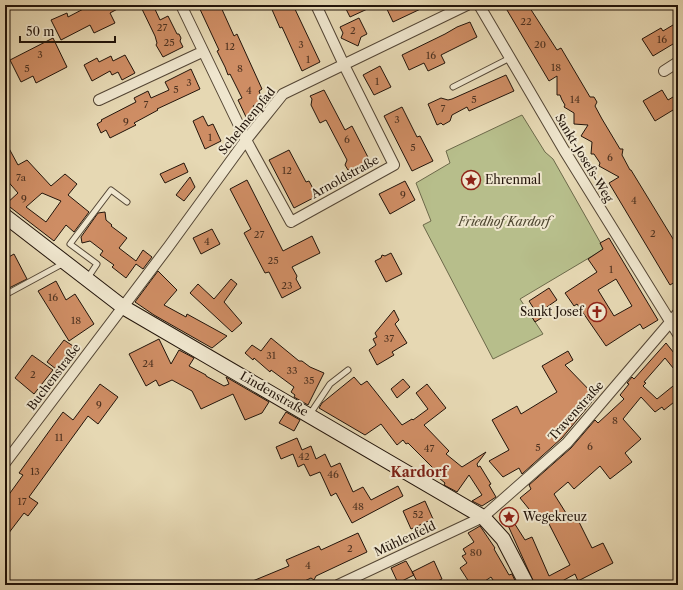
<svg xmlns="http://www.w3.org/2000/svg" width="683" height="590" viewBox="0 0 683 590" font-family="'Libre Caslon Text',serif">
<style>
.green{fill:#b7be8b;stroke:#6c694a}
.building{fill:#ce8d64;stroke:#22140a;fill-rule:evenodd}
.lines{fill:none;stroke-linecap:round;stroke-linejoin:round}
.lane-casing{stroke:#534534;stroke-width:7}
.street-casing{stroke:#534534;stroke-width:12}
.secondary-casing{stroke:#22140a;stroke-width:16}
.lane{stroke:#efe6ce;stroke-width:5}
.street{stroke:#efe6ce;stroke-width:10}
.secondary{stroke:#efe6ce;stroke-width:14}
.labels{text-anchor:middle;stroke-width:4;stroke-linejoin:round;paint-order:stroke}
.number-label{font-size:10px;fill:#4d3220}
.street-label{font-size:12px;fill:#22140a;stroke:#efe6ce}
.poi-label{font-size:12px;fill:#22140a;stroke:#efe6ce;text-anchor:start}
.park-label{font-size:12px;font-style:italic;fill:#4f4731;stroke:#efe6ce}
.quarter-label{font-size:14px;font-weight:bold;fill:#7a1f14;stroke:#efe6ce}
</style>
<rect width="100%" height="100%" fill="#e6d8b3"/>
<filter id="stains"><feTurbulence type="fractalNoise" baseFrequency=".005" numOctaves="4"/><feColorMatrix values="0 0 0 0 .2 0 0 0 0 .09 0 0 0 0 .02 0 0 0 .5 -.17"/></filter>
<radialGradient id="worn" r=".72"><stop offset=".6" stop-color="#630" stop-opacity="0"/><stop offset="1" stop-color="#630" stop-opacity=".3"/></radialGradient>
<path class="green" d="M 522,115 L 545,152 L 553,159 L 604,249 L 520,299 L 543,334 L 493,359 L 423,225 L 431,221 L 416,183 L 450,163 L 446,151 Z"/>
<path class="building" d="M 91,5 L 125,5 L 110,13 L 115,23 L 94,33 L 90,25 L 61,40 L 51,20 L 67,13 L 68,17 Z
M 140,5 L 153,5 L 160,20 L 168,16 L 177,34 L 179,34 L 181,38 L 180,41 L 183,47 L 163,57 L 156,45 L 157,43 L 155,36 Z
M 198,5 L 220,5 L 234,36 L 237,34 L 262,89 L 259,91 L 263,101 L 253,106 L 256,112 L 246,117 L 238,100 L 242,98 L 230,74 L 228,75 L 225,67 L 217,51 L 219,50 Z
M 270,5 L 293,5 L 320,62 L 302,71 L 282,27 L 280,28 Z
M 344,5 L 376,5 L 350,17 Z
M 385,5 L 429,5 L 393,22 Z
M 504,5 L 528,5 L 557,50 L 561,48 L 590,97 L 594,97 L 597,102 L 595,106 L 602,119 L 620,149 L 623,149 L 622,155 L 630,170 L 631,170 L 678,247 L 678,280 L 670,285 L 609,183 L 619,177 L 599,166 L 600,163 L 594,154 L 591,154 L 592,142 L 581,136 L 588,125 L 574,124 L 574,113 L 564,107 L 565,105 L 562,100 L 560,95 L 557,95 L 557,76 L 549,81 Z
M 359,18 L 367,34 L 361,37 L 358,46 L 341,38 L 343,33 L 340,27 Z
M 470,22 L 477,37 L 441,55 L 445,63 L 428,71 L 424,63 L 409,70 L 402,55 L 445,34 L 457,27 Z
M 678,22 L 678,41 L 653,56 L 642,39 L 661,28 L 663,31 Z
M 53,38 L 67,67 L 36,83 L 33,76 L 21,82 L 10,60 Z
M 125,55 L 135,73 L 122,80 L 118,72 L 112,75 L 110,71 L 92,81 L 84,65 L 97,58 L 99,62 L 111,56 L 113,61 Z
M 380,66 L 391,87 L 374,95 L 363,75 Z
M 191,69 L 200,89 L 157,109 L 158,110 L 134,123 L 136,125 L 110,138 L 106,130 L 101,133 L 97,124 L 102,121 L 101,120 L 136,102 L 134,98 L 148,91 L 151,98 L 169,90 L 165,82 Z
M 506,75 L 514,91 L 469,111 L 467,107 L 452,115 L 450,121 L 443,125 L 441,123 L 437,125 L 428,104 L 441,98 L 448,100 L 452,99 Z
M 324,90 L 345,130 L 352,126 L 373,167 L 354,176 L 352,171 L 348,170 L 345,165 L 347,160 L 326,120 L 320,123 L 311,105 L 312,99 L 310,96 Z
M 662,90 L 668,100 L 678,94 L 678,107 L 655,121 L 643,101 Z
M 402,107 L 417,137 L 420,136 L 433,161 L 412,171 L 384,116 Z
M 203,116 L 208,126 L 213,124 L 221,141 L 205,149 L 193,121 Z
M 5,141 L 18,165 L 27,160 L 51,186 L 65,174 L 77,184 L 68,195 L 89,212 L 74,232 L 66,225 L 54,241 L 6,204 L 18,193 L 5,178 ZM 42,193 L 61,201 L 46,222 L 26,207 Z
M 289,150 L 306,182 L 309,181 L 317,196 L 294,208 L 269,160 Z
M 184,163 L 188,172 L 165,183 L 160,174 Z
M 190,177 L 195,187 L 184,201 L 176,195 Z
M 247,180 L 283,251 L 312,236 L 320,253 L 292,267 L 297,276 L 296,279 L 301,288 L 282,298 L 269,272 L 265,273 L 244,233 L 251,229 L 230,189 Z
M 405,181 L 415,200 L 390,214 L 379,194 Z
M 105,212 L 106,220 L 112,225 L 111,226 L 127,238 L 119,248 L 136,261 L 143,250 L 152,257 L 143,269 L 136,264 L 126,278 L 112,267 L 114,265 L 100,255 L 103,251 L 90,241 L 82,243 L 81,237 L 98,213 Z
M 212,229 L 220,244 L 201,254 L 193,238 Z
M 609,238 L 658,320 L 643,329 L 640,324 L 606,346 L 577,304 L 574,306 L 565,293 L 597,272 L 588,259 L 603,249 L 600,243 ZM 616,279 L 632,306 L 614,316 L 598,290 Z
M 391,253 L 402,274 L 386,282 L 375,261 L 381,258 L 382,255 L 385,256 Z
M 14,254 L 27,279 L 5,290 L 5,259 Z
M 158,271 L 177,290 L 164,305 L 186,317 L 187,314 L 227,336 L 212,348 L 154,315 L 135,302 Z
M 231,279 L 237,284 L 224,302 L 242,323 L 232,332 L 190,293 L 198,284 L 214,299 Z
M 56,281 L 66,300 L 75,294 L 94,324 L 69,341 L 38,291 Z
M 549,288 L 557,300 L 547,307 L 551,312 L 535,322 L 529,312 L 534,309 L 529,301 Z
M 394,310 L 399,320 L 395,324 L 407,343 L 392,352 L 394,355 L 377,365 L 369,350 L 376,345 L 373,339 L 377,337 L 375,333 Z
M 271,338 L 299,361 L 302,361 L 310,367 L 324,373 L 308,405 L 294,397 L 295,395 L 291,392 L 294,387 L 271,370 L 270,372 L 254,358 L 253,360 L 245,353 L 252,345 L 261,351 Z
M 159,339 L 171,364 L 179,350 L 194,358 L 189,366 L 206,375 L 206,376 L 224,386 L 229,384 L 226,377 L 269,402 L 262,413 L 245,420 L 233,394 L 201,409 L 192,391 L 172,380 L 159,386 L 156,380 L 146,386 L 129,354 Z
M 64,340 L 73,346 L 56,369 L 47,362 Z
M 666,343 L 678,358 L 678,374 L 665,358 L 644,382 L 646,383 L 643,386 L 657,399 L 678,382 L 678,399 L 664,410 L 662,407 L 655,412 L 641,397 L 623,419 L 641,439 L 625,453 L 632,462 L 610,479 L 600,466 L 574,489 L 568,482 L 554,494 L 571,521 L 577,518 L 592,548 L 603,543 L 613,563 L 578,581 L 575,574 L 555,585 L 535,585 L 506,521 L 511,518 L 525,540 L 532,537 L 549,576 L 570,565 L 548,522 L 542,525 L 520,498 L 531,489 L 529,485 L 571,448 L 595,420 L 598,423 L 624,399 L 620,395 L 629,384 L 627,383 L 632,377 L 634,379 Z
M 568,351 L 573,360 L 565,365 L 596,397 L 562,438 L 522,474 L 519,468 L 503,477 L 489,461 L 509,450 L 492,420 L 517,406 L 521,414 L 557,392 L 542,366 Z
M 32,355 L 53,370 L 34,394 L 15,378 Z
M 354,377 L 361,385 L 367,381 L 402,425 L 412,419 L 413,420 L 428,409 L 416,393 L 427,384 L 446,408 L 424,425 L 449,451 L 446,454 L 462,467 L 486,452 L 477,464 L 478,467 L 480,466 L 491,484 L 489,485 L 496,497 L 482,506 L 472,501 L 482,495 L 469,475 L 457,492 L 444,485 L 445,483 L 439,478 L 441,476 L 408,443 L 406,444 L 403,440 L 397,445 L 381,424 L 365,435 L 319,408 L 322,403 Z
M 403,379 L 410,387 L 397,398 L 391,389 Z
M 100,384 L 118,397 L 98,424 L 88,416 L 29,497 L 38,503 L 28,516 L 24,513 L 5,538 L 5,500 L 23,475 L 19,473 L 63,412 L 73,420 Z
M 286,412 L 300,420 L 294,431 L 279,423 Z
M 297,438 L 302,450 L 311,446 L 316,459 L 325,454 L 331,467 L 340,463 L 353,492 L 363,487 L 371,500 L 398,486 L 403,496 L 352,523 L 336,493 L 331,496 L 320,472 L 310,476 L 304,464 L 298,467 L 293,454 L 281,459 L 276,447 Z
M 425,501 L 433,519 L 411,529 L 403,511 Z
M 480,526 L 495,548 L 494,549 L 509,575 L 512,574 L 517,585 L 491,585 L 495,583 L 491,577 L 479,585 L 471,585 L 460,568 L 467,563 L 462,556 L 466,554 L 463,549 L 474,542 L 468,533 Z
M 358,533 L 367,552 L 316,576 L 314,580 L 311,578 L 296,585 L 243,585 L 289,566 L 286,560 L 319,546 L 321,550 Z
M 406,561 L 414,575 L 398,583 L 391,568 Z
M 434,561 L 442,579 L 429,585 L 419,585 L 412,572 Z"/>
<g class="lines">
<defs>
<path id="lane" d="M 453,87 L 510,58
M 87,279 L 97,264 L 70,244 L 111,190 L 127,202
M 5,295 L 64,263
M 310,414 L 330,384 L 348,370"/>
<path id="street" d="M 181,5 L 246,140 L 291,222 L 394,165 L 344,65 L 316,5
M 479,5 L 564,150 L 678,334
M 664,71 L 678,62
M 99,100 L 202,52
M 5,463 L 169,246 L 246,140 L 283,94 L 467,5
M 338,585 L 483,517 L 567,443 L 678,313"/>
<path id="secondary" d="M 5,216 L 123,307 L 483,517 L 503,539 L 527,585"/>
</defs>
<use href="#lane" class="lane-casing"/>
<use href="#street" class="street-casing"/>
<use href="#secondary" class="secondary-casing"/>
<use href="#lane" class="lane"/>
<use href="#street" class="street"/>
<use href="#secondary" class="secondary"/>
</g>
<defs>
<symbol id="sight-ring" viewBox="-11 -11 22 22"><circle r="9.5" fill="#efe6ce" stroke="#8f2418" stroke-width="1.5"/><path d="M0-6L1.8-2.2L6-1.7L2.9 1.2L3.7 5.4L0 3.3L-3.7 5.4L-2.9 1.2L-6-1.7L-1.8-2.2Z" fill="#8f2418"/></symbol>
<symbol id="church-ring" viewBox="-11 -11 22 22"><circle r="9.5" fill="#efe6ce" stroke="#8f2418" stroke-width="1.5"/><path d="M-1.2-6h2.4v3.5h3.3v2.4h-3.3V6h-2.4V-.1h-3.3v-2.4h3.3Z" fill="#8f2418"/></symbol>
</defs>
<g fill-rule="evenodd">
<use href="#sight-ring" x="460" y="169" width="22" height="22"/>
<use href="#church-ring" x="586" y="301" width="22" height="22"/>
<use href="#sight-ring" x="498" y="506" width="22" height="22"/>
</g>
<g class="labels">
<g class="number-label">
<text x="526" y="25">22</text>
<text x="162" y="31">27</text>
<text x="353" y="34">2</text>
<text x="662" y="43">16</text>
<text x="169" y="46">25</text>
<text x="301" y="48">3</text>
<text x="540" y="48">20</text>
<text x="230" y="50">12</text>
<text x="40" y="58">3</text>
<text x="431" y="59">16</text>
<text x="308" y="63">1</text>
<text x="556" y="71">18</text>
<text x="27" y="72">5</text>
<text x="240" y="72">8</text>
<text x="377" y="85">1</text>
<text x="189" y="86">3</text>
<text x="176" y="93">5</text>
<text x="249" y="94">4</text>
<text x="474" y="103">5</text>
<text x="575" y="103">14</text>
<text x="146" y="108">7</text>
<text x="443" y="112">7</text>
<text x="397" y="123">3</text>
<text x="126" y="125">9</text>
<text x="210" y="141">1</text>
<text x="347" y="143">6</text>
<text x="413" y="151">5</text>
<text x="610" y="161">6</text>
<text x="287" y="174">12</text>
<text x="21" y="181">7a</text>
<text x="403" y="198">9</text>
<text x="24" y="202">9</text>
<text x="634" y="204">4</text>
<text x="653" y="237">2</text>
<text x="259" y="238">27</text>
<text x="207" y="245">4</text>
<text x="273" y="264">25</text>
<text x="611" y="273">1</text>
<text x="287" y="289">23</text>
<text x="53" y="301">16</text>
<text x="76" y="324">18</text>
<text x="389" y="342">37</text>
<text x="271" y="359">31</text>
<text x="148" y="367">24</text>
<text x="292" y="374">33</text>
<text x="33" y="378">2</text>
<text x="309" y="384">35</text>
<text x="99" y="408">9</text>
<text x="615" y="424">8</text>
<text x="59" y="441">11</text>
<text x="590" y="450">6</text>
<text x="538" y="451">5</text>
<text x="429" y="452">47</text>
<text x="304" y="460">42</text>
<text x="35" y="475">13</text>
<text x="333" y="478">46</text>
<text x="22" y="505">17</text>
<text x="358" y="510">48</text>
<text x="418" y="518">52</text>
<text x="350" y="552">2</text>
<text x="476" y="556">80</text>
<text x="308" y="569">4</text>
</g>
<g class="street-label">
<text transform="translate(247 121) rotate(-51)" y="4">Schelmenpfad</text>
<text transform="translate(584 158) rotate(59)" y="4">Sankt-Josefs-Weg</text>
<text transform="translate(345 177) rotate(-29)" y="4">Arnoldstraße</text>
<text transform="translate(54 377) rotate(-53)" y="4">Buchenstraße</text>
<text transform="translate(274 394) rotate(30)" y="4">Lindenstraße</text>
<text transform="translate(576 411) rotate(-48)" y="4">Travenstraße</text>
<text transform="translate(405 539) rotate(-25)" y="4">Mühlenfeld</text>
</g>
<g class="poi-label">
<text x="485" y="184">Ehrenmal</text>
<text x="583" y="316" text-anchor="end">Sankt Josef</text>
<text x="523" y="521">Wegekreuz</text>
</g>
<g class="park-label">
<text x="504" y="226">Friedhof Kardorf</text>
</g>
<g class="quarter-label">
<text x="419" y="477">Kardorf</text>
</g>
</g>
<rect width="683" height="590" fill="none" stroke="#e6d8b3" stroke-width="20"/>
<rect x="6" y="6" width="671" height="578" fill="none" stroke="#22140a" stroke-width="2"/>
<rect x="10" y="10" width="663" height="570" fill="none" stroke="#22140a"/>
<path d="M20 36v6h95v-6" fill="none" stroke="#22140a" stroke-width="2"/>
<text x="26" y="36" font-size="12" fill="#22140a" stroke="#efe6ce" stroke-width="3" paint-order="stroke">50 m</text>
<rect width="100%" height="100%" filter="url(#stains)"/>
<rect width="100%" height="100%" fill="url(#worn)"/>
</svg>
